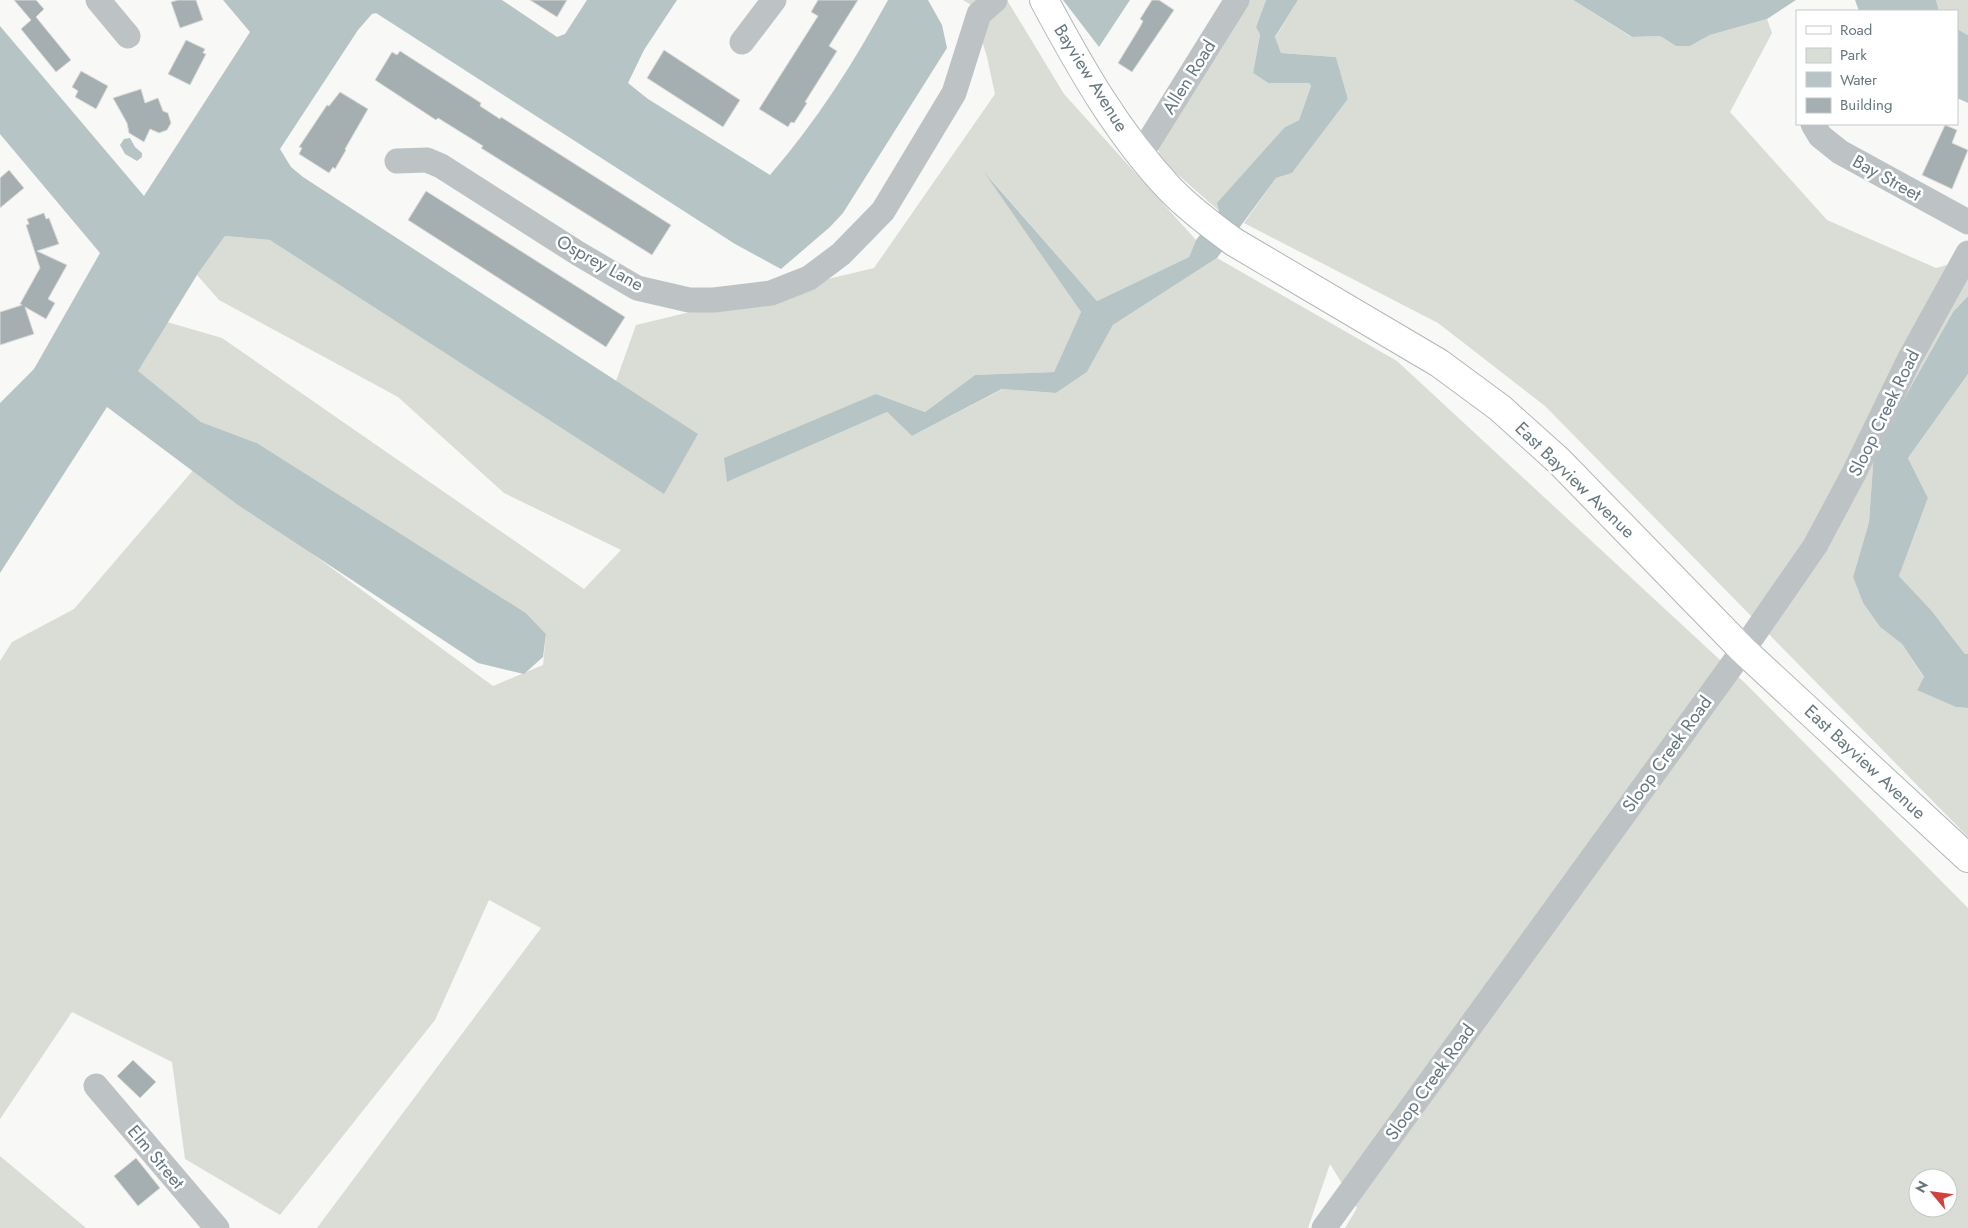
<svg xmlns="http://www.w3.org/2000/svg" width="1968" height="1228" viewBox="0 0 1968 1228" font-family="Jost,sans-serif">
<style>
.green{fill:#d9ddd5;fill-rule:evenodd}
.water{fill:#b7c4c6}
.building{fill:#a5afb2;stroke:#dadad8}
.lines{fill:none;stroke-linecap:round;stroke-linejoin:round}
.major-casing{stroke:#b1b7ba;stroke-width:30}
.minor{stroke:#bdc3c5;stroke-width:25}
.major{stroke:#fff;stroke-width:28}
.labels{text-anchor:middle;stroke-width:5;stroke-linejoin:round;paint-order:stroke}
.street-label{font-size:18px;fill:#66787e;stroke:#fff}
</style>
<rect width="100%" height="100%" fill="#f8f8f6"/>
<path class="green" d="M 963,0 L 1007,0 L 1064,94 L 1196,240 L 1189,257 L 1097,301 L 988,176 L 1081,312 L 1054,372 L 975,375 L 925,412 L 876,394 L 727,482 L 887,412 L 912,436 L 1003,389 L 1056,393 L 1087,372 L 1113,325 L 1217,258 L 1397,361 L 1746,684 L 1968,908 L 1968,1228 L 1345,1228 L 1357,1208 L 1330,1164 L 1308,1228 L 317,1228 L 541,928 L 489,900 L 435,1020 L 280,1215 L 185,1159 L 172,1062 L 72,1012 L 0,1119 L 0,661 L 12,642 L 74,609 L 195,468 L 493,686 L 543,665 L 546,634 L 526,613 L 257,443 L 201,422 L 137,371 L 167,322 L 222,338 L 584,589 L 621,550 L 504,493 L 398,397 L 219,300 L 197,275 L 225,236 L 270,240 L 697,434 L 616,381 L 636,325 L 874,268 L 995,94 L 987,57 L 971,5 ZM 1918,1178 L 1948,1178 L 1948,1208 L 1918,1208 Z
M 1248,0 L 1266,0 L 1256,27 L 1260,35 L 1253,73 L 1268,83 L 1309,83 L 1311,86 L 1299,120 L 1285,127 L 1219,211 L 1160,159 L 1157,141 Z
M 1298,0 L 1573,0 L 1631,37 L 1660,36 L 1676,46 L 1690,46 L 1710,35 L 1767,19 L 1772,33 L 1730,112 L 1827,220 L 1936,268 L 1968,259 L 1968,296 L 1953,312 L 1874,452 L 1869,522 L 1853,577 L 1863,603 L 1880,627 L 1902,644 L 1924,678 L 1917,689 L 1956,707 L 1968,708 L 1968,837 L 1545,406 L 1438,323 L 1244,223 L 1276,178 L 1292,173 L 1348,99 L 1336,57 L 1281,53 L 1275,38 Z
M 1936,0 L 1968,0 L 1968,35 L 1957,29 L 1957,11 L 1939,11 Z
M 1968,374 L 1968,654 L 1965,654 L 1931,610 L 1899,576 L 1928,498 L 1908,458 Z
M 0,1156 L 86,1228 L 0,1228 Z"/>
<path class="water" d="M 223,0 L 502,0 L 557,37 L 565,34 L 587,0 L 677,0 L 644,50 L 628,83 L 648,99 L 770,175 C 817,121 854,62 888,0 L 928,0 L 942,25 L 947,48 L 843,213 L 830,227 L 781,269 L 735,244 L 376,13 L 372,14 L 358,30 L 280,149 L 291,167 L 303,177 L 698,434 L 664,494 L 270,240 L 225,236 L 197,275 L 138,371 L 201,422 L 257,443 L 526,613 L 546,634 L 543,657 L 524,674 L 478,663 L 238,505 L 107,407 L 0,573 L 0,403 L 34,369 L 100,253 L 0,134 L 0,26 L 144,196 L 250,32 Z
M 1063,0 L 1130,0 L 1099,47 Z
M 1266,0 L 1298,0 L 1275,37 L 1281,53 L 1336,57 L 1348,99 L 1292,173 L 1276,178 L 1217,258 L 1113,325 L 1087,372 L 1056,393 L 1002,389 L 912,436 L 887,412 L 727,482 L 724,458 L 876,394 L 925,412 L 975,375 L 1054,372 L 1081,312 L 984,172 L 1097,301 L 1189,257 L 1196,240 L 1219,211 L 1217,203 L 1285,127 L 1299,120 L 1311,86 L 1309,83 L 1268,83 L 1253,73 L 1260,35 L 1256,27 Z
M 1573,0 L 1796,0 L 1767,19 L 1710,35 L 1690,46 L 1676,46 L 1660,36 L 1632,37 Z
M 1855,0 L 1936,0 L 1939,11 L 1859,11 Z
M 1957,29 L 1968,35 L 1968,103 L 1957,98 Z
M 130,138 L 135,147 L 142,153 L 142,157 L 137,161 L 125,154 L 120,145 L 124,139 Z
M 1968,296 L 1968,374 L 1908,458 L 1928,498 L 1899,576 L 1931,610 L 1965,654 L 1968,654 L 1968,708 L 1956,707 L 1917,690 L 1924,677 L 1902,644 L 1880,627 L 1863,603 L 1853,577 L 1869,522 L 1874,452 L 1953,312 Z"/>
<path class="building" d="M 14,0 L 36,0 L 44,9 L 36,17 L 71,60 L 56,72 L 21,29 L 31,20 Z
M 178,0 L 196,0 L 203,20 L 180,28 L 171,2 Z
M 530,0 L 567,0 L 557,17 Z
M 818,0 L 858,0 L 829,46 L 837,51 L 805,102 L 807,103 L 794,123 L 791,122 L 788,127 L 759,109 L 818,16 L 811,12 Z
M 1152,0 L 1159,0 L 1174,10 L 1132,72 L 1118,63 L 1140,27 L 1143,21 L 1140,19 Z
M 186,40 L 205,49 L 203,53 L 206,54 L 190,85 L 168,74 Z
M 664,50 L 740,100 L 723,127 L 647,78 Z
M 400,51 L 481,103 L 480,106 L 500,119 L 501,117 L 671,225 L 652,255 L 481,148 L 483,146 L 438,118 L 436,120 L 375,80 L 392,52 L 397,55 Z
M 81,71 L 108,86 L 96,109 L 75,97 L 78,91 L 72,87 Z
M 141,89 L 145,103 L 158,98 L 163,111 L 168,113 L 171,123 L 167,130 L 159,133 L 150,129 L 144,142 L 129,133 L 127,123 L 113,98 Z
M 340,92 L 368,109 L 345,149 L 346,150 L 335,169 L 333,167 L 329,173 L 299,154 L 302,148 L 299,147 L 327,105 L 329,106 Z
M 1945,125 L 1957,130 L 1952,143 L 1968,150 L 1952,189 L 1922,175 Z
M 9,170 L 24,188 L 0,208 L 0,178 Z
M 426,191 L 625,317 L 606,347 L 408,220 Z
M 44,213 L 46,219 L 49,218 L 59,244 L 37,251 L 67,265 L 48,299 L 55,303 L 46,319 L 25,307 L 34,334 L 0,345 L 0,312 L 22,305 L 20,304 L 40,268 L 26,225 L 29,224 L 27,219 Z
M 133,1060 L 156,1082 L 140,1098 L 117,1076 Z
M 136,1158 L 160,1188 L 138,1206 L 114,1176 Z"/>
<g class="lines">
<defs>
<path id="major" d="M 1044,0 C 1080,67 1117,133 1170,189 C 1189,209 1212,226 1234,242 L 1439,363 L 1500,408 L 1559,461 L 1743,650 L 1968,858"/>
</defs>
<use href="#major" class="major-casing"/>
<path class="minor" d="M 98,0 L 128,36
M 742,42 L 774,0
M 1813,124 L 1820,136 L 1840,152 L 1968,222
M 1141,154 L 1237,0
M 397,161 L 427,160 L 441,166 L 579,254 L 637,288 L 689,300 L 714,300 L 771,293 L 809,278 L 841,254 L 883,211 L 954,93 L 979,14 L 995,0
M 96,1086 L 217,1228
M 1324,1228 L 1743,650 L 1815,546 L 1854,473 L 1910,358 L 1968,253"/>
<use href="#major" class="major"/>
</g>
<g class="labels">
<g class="street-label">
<text transform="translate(1189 77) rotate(-58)" y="6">Allen Road</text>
<text transform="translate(1091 78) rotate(58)" y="6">Bayview Avenue</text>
<text transform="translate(1887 178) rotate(29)" y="6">Bay Street</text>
<text transform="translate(600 263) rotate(29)" y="6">Osprey Lane</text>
<text transform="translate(1884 413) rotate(-64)" y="6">Sloop Creek Road</text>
<text transform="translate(1575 480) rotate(44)" y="6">East Bayview Avenue</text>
<text transform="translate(1667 754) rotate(-54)" y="6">Sloop Creek Road</text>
<text transform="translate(1865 762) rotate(43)" y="6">East Bayview Avenue</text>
<text transform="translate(1430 1082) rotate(-54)" y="6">Sloop Creek Road</text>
<text transform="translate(156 1157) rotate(50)" y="6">Elm Street</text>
</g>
</g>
<rect x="1796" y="10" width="162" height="115" fill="#ffffff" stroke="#c2c9cb"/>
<rect x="1806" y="26" width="25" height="8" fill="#ffffff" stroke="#c2c9cb"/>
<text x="1840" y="35" font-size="15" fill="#66787e">Road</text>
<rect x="1806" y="48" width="25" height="15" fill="#d9ddd5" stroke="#c2c9cb"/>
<text x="1840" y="60" font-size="15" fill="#66787e">Park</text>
<rect x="1806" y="72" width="25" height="15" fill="#b7c4c6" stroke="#c2c9cb"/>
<text x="1840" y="85" font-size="15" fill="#66787e">Water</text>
<rect x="1806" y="98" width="25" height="15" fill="#a5afb2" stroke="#c2c9cb"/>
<text x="1840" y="110" font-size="15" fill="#66787e">Building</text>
<g transform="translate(1933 1193) rotate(299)"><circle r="24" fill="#ffffff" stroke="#c2c9cb"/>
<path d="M0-4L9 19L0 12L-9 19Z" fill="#d2423c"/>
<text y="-8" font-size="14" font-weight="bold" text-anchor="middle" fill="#66787e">N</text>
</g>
</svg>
